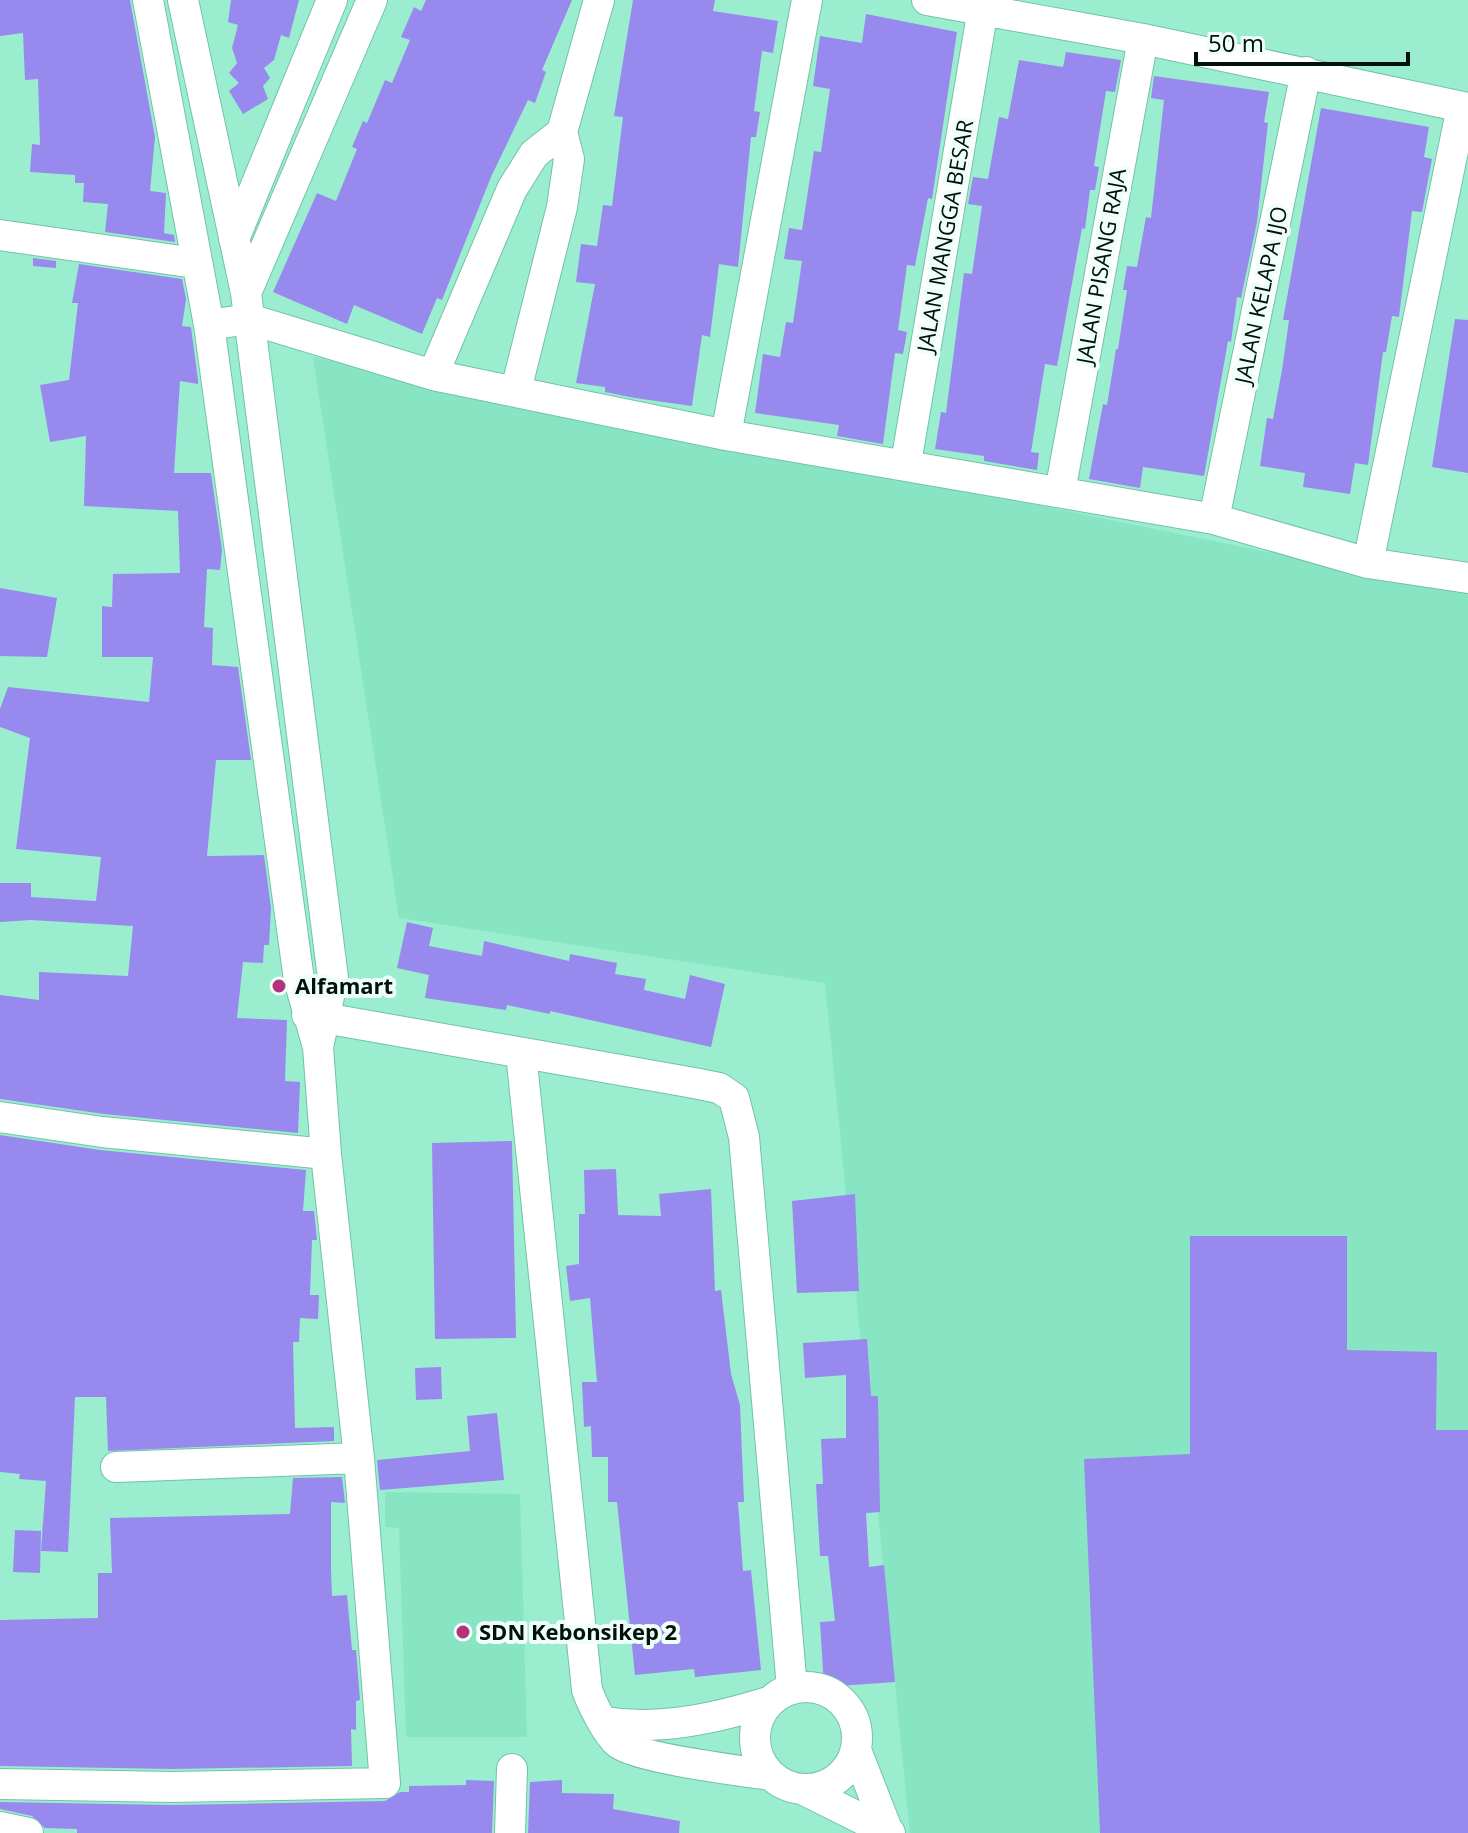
<svg xmlns="http://www.w3.org/2000/svg" width="1468" height="1833" viewBox="0 0 1468 1833" font-family="'Open Sans',sans-serif">
<style>
.built{fill:#88e5c4}
.building{fill:#9889ee}
.lines{fill:none;stroke-linecap:round;stroke-linejoin:round}
.minor-casing{stroke:#72c3a6;stroke-width:32}
.minor{stroke:#fff;stroke-width:30}
.poi-dot{fill:#b3327d;stroke:#effef8;stroke-width:3}
.labels{text-anchor:middle;stroke-width:8;stroke-linejoin:round;paint-order:stroke}
.street-label{font-size:22px;fill:#00120b;stroke:#effef8}
.poi-label{font-size:22px;font-weight:bold;fill:#00120b;stroke:#effef8;text-anchor:start}
</style>
<rect width="100%" height="100%" fill="#9bedcf"/>
<path class="built" d="M 313,357 L 1468,593 L 1468,1833 L 910,1833 L 825,983 L 399,918 Z
M 385,1492 L 520,1494 L 527,1737 L 406,1737 L 399,1528 L 385,1527 Z"/>
<path class="building" d="M 0,0 L 130,0 L 155,137 L 150,191 L 166,193 L 164,233 L 174,235 L 175,242 L 105,232 L 108,204 L 83,202 L 84,183 L 75,183 L 75,175 L 30,172 L 32,144 L 40,145 L 38,79 L 25,80 L 23,33 L 0,36 Z
M 231,0 L 299,0 L 289,38 L 281,35 L 274,60 L 264,68 L 270,78 L 263,86 L 268,99 L 243,114 L 229,91 L 239,83 L 229,73 L 237,63 L 232,48 L 238,25 L 228,22 Z
M 426,0 L 572,0 L 542,70 L 546,72 L 535,103 L 528,100 L 491,177 L 442,300 L 437,298 L 422,334 L 354,305 L 347,324 L 273,292 L 317,193 L 336,201 L 357,149 L 352,147 L 363,121 L 367,123 L 385,80 L 392,83 L 410,40 L 401,37 L 414,7 L 421,11 Z
M 633,0 L 715,0 L 713,11 L 778,21 L 773,53 L 762,51 L 754,111 L 760,112 L 756,137 L 751,137 L 738,267 L 719,264 L 710,337 L 702,335 L 692,406 L 635,398 L 605,392 L 605,387 L 576,383 L 595,284 L 576,282 L 581,244 L 597,246 L 603,205 L 612,206 L 623,117 L 614,116 Z
M 866,14 L 957,32 L 932,199 L 928,198 L 915,266 L 907,265 L 898,330 L 907,332 L 903,354 L 895,353 L 883,444 L 837,436 L 839,425 L 755,413 L 763,354 L 780,357 L 786,322 L 793,323 L 802,261 L 784,259 L 789,228 L 802,230 L 814,151 L 821,152 L 830,89 L 813,86 L 820,36 L 862,43 Z
M 1066,52 L 1121,60 L 1115,92 L 1106,91 L 1094,166 L 1099,167 L 1095,190 L 1090,190 L 1085,229 L 1082,228 L 1057,366 L 1045,364 L 1031,452 L 1039,453 L 1037,470 L 984,461 L 984,456 L 935,449 L 941,412 L 946,413 L 964,273 L 972,274 L 982,206 L 968,204 L 973,177 L 988,179 L 999,117 L 1008,119 L 1019,60 L 1063,67 Z
M 1154,76 L 1269,92 L 1264,122 L 1268,123 L 1257,222 L 1241,298 L 1237,297 L 1231,342 L 1228,341 L 1204,476 L 1143,467 L 1140,488 L 1089,479 L 1103,404 L 1107,405 L 1116,349 L 1118,349 L 1127,290 L 1123,290 L 1127,266 L 1137,267 L 1146,217 L 1151,218 L 1164,100 L 1151,98 Z
M 1321,108 L 1429,127 L 1424,157 L 1432,159 L 1422,212 L 1412,211 L 1399,317 L 1392,316 L 1386,352 L 1383,352 L 1368,465 L 1355,463 L 1350,494 L 1303,487 L 1305,473 L 1260,466 L 1267,418 L 1273,419 L 1282,370 L 1289,320 L 1283,320 Z
M 33,258 L 56,261 L 56,268 L 33,266 Z
M 79,264 L 182,279 L 186,299 L 182,326 L 191,327 L 198,380 L 198,384 L 180,381 L 174,473 L 211,473 L 222,550 L 220,570 L 207,569 L 204,627 L 213,628 L 212,665 L 238,667 L 251,760 L 216,760 L 207,856 L 264,855 L 271,908 L 269,945 L 264,945 L 263,963 L 243,962 L 237,1018 L 287,1020 L 285,1081 L 300,1082 L 298,1133 L 104,1114 L 0,1099 L 0,995 L 39,1000 L 39,972 L 128,976 L 133,926 L 31,920 L 0,922 L 0,883 L 31,883 L 31,897 L 96,901 L 101,857 L 16,849 L 30,738 L 0,727 L 0,709 L 8,687 L 149,702 L 153,657 L 102,657 L 102,606 L 112,607 L 113,574 L 180,573 L 178,511 L 84,506 L 86,436 L 50,442 L 40,385 L 69,380 L 78,303 L 72,303 Z
M 1455,319 L 1468,320 L 1468,473 L 1432,467 Z
M 0,588 L 57,598 L 47,657 L 0,656 Z
M 407,922 L 433,928 L 429,946 L 482,956 L 484,941 L 569,961 L 570,954 L 617,963 L 615,974 L 646,979 L 644,990 L 685,999 L 690,975 L 725,984 L 711,1047 L 550,1011 L 550,1014 L 507,1005 L 506,1010 L 425,998 L 429,975 L 397,968 Z
M 0,1135 L 100,1150 L 306,1170 L 303,1211 L 314,1211 L 317,1240 L 312,1240 L 310,1295 L 319,1295 L 318,1319 L 300,1318 L 299,1342 L 293,1342 L 295,1428 L 334,1427 L 334,1441 L 108,1451 L 106,1397 L 75,1397 L 68,1552 L 41,1551 L 46,1481 L 19,1479 L 20,1474 L 0,1472 Z
M 512,1141 L 516,1338 L 435,1339 L 432,1143 Z
M 616,1169 L 618,1215 L 661,1216 L 659,1194 L 711,1189 L 715,1291 L 721,1290 L 731,1374 L 740,1405 L 744,1502 L 738,1502 L 743,1571 L 751,1570 L 761,1670 L 695,1677 L 694,1669 L 635,1675 L 617,1502 L 608,1502 L 608,1457 L 592,1457 L 591,1426 L 584,1427 L 582,1382 L 597,1382 L 590,1298 L 570,1301 L 566,1266 L 579,1264 L 579,1214 L 585,1214 L 584,1170 Z
M 855,1194 L 859,1291 L 797,1293 L 792,1201 Z
M 1190,1236 L 1347,1236 L 1347,1350 L 1437,1352 L 1436,1430 L 1468,1430 L 1468,1833 L 1100,1833 L 1084,1459 L 1190,1454 Z
M 867,1339 L 871,1396 L 878,1396 L 880,1512 L 866,1513 L 869,1567 L 884,1565 L 895,1682 L 824,1687 L 820,1622 L 835,1621 L 828,1556 L 820,1556 L 816,1484 L 823,1484 L 821,1439 L 846,1438 L 846,1375 L 805,1378 L 803,1343 Z
M 441,1367 L 442,1399 L 416,1400 L 415,1368 Z
M 497,1413 L 504,1480 L 380,1490 L 377,1460 L 470,1451 L 467,1416 Z
M 342,1477 L 345,1503 L 331,1502 L 331,1569 L 332,1596 L 347,1595 L 352,1650 L 356,1650 L 360,1700 L 356,1701 L 356,1730 L 351,1729 L 352,1766 L 172,1769 L 0,1766 L 0,1620 L 98,1618 L 98,1573 L 112,1573 L 110,1518 L 290,1514 L 293,1478 Z
M 15,1530 L 41,1531 L 40,1573 L 13,1572 Z
M 466,1780 L 494,1781 L 492,1833 L 77,1833 L 77,1829 L 45,1828 L 32,1816 L 0,1809 L 0,1802 L 172,1805 L 385,1801 L 400,1792 L 409,1792 L 409,1786 L 466,1785 Z
M 562,1780 L 562,1793 L 614,1794 L 613,1809 L 680,1821 L 679,1833 L 528,1833 L 530,1782 Z"/>
<g class="lines">
<defs>
<path id="minor" d="M 183,0 L 246,293 L 333,978 L 318,1047
M 927,0 L 1143,39 L 1468,108
M 0,235 L 195,263
M 234,239 L 332,0
M 246,293 L 372,0
M 209,325 L 249,319 L 433,375 L 726,435 L 1214,519 L 1368,563 L 1468,578
M 433,375 L 512,189 L 534,154 L 562,132
M 516,390 L 562,207 L 569,159 L 562,132 L 599,0
M 726,435 L 807,0
M 906,463 L 983,9
M 1060,492 L 1143,39
M 1214,519 L 1306,72
M 1368,563 L 1462,107
M 307,1015 L 694,1083 L 719,1088 L 734,1098 L 744,1137 L 792,1688
M 521,1053 L 587,1690 C 592,1704 607,1734 618,1743 C 636,1758 742,1771 770,1775
M 0,1117 L 102,1132 L 326,1154
M 116,1467 L 359,1458
M755 1738a51 51 0 1 1 102 0a51 51 0 1 1-102 0Z
M 605,1722 C 660,1731 716,1718 768,1702
M 856,1750 L 888,1832
M 0,1784 L 172,1787 L 385,1783 L 359,1458 L 326,1154 L 318,1047 L 299,980 L 209,325 L 148,0
M 804,1790 L 890,1833
M 0,1827 L 28,1833
M 510,1833 L 512,1769"/>
</defs>
<use href="#minor" class="minor-casing"/>
<use href="#minor" class="minor"/>
</g>
<g class="poi-dot">
<circle cx="279" cy="986" r="8"/>
<circle cx="463" cy="1632" r="8"/>
</g>
<g class="labels">
<g class="street-label">
<text transform="translate(945 236) rotate(-80)" y="8">JALAN MANGGA BESAR</text>
<text transform="translate(1101 266) rotate(-80)" y="8">JALAN PISANG RAJA</text>
<text transform="translate(1261 295) rotate(-78)" y="8">JALAN KELAPA IJO</text>
</g>
<g class="poi-label">
<text x="295" y="994">Alfamart</text>
<text x="479" y="1640">SDN Kebonsikep 2</text>
</g>
</g>
<path d="M1196 52v12h212v-12" fill="none" stroke="#00120b" stroke-width="4"/>
<text x="1208" y="52" font-size="24" fill="#00120b" stroke="#effef8" stroke-width="6" paint-order="stroke">50 m</text>
</svg>
